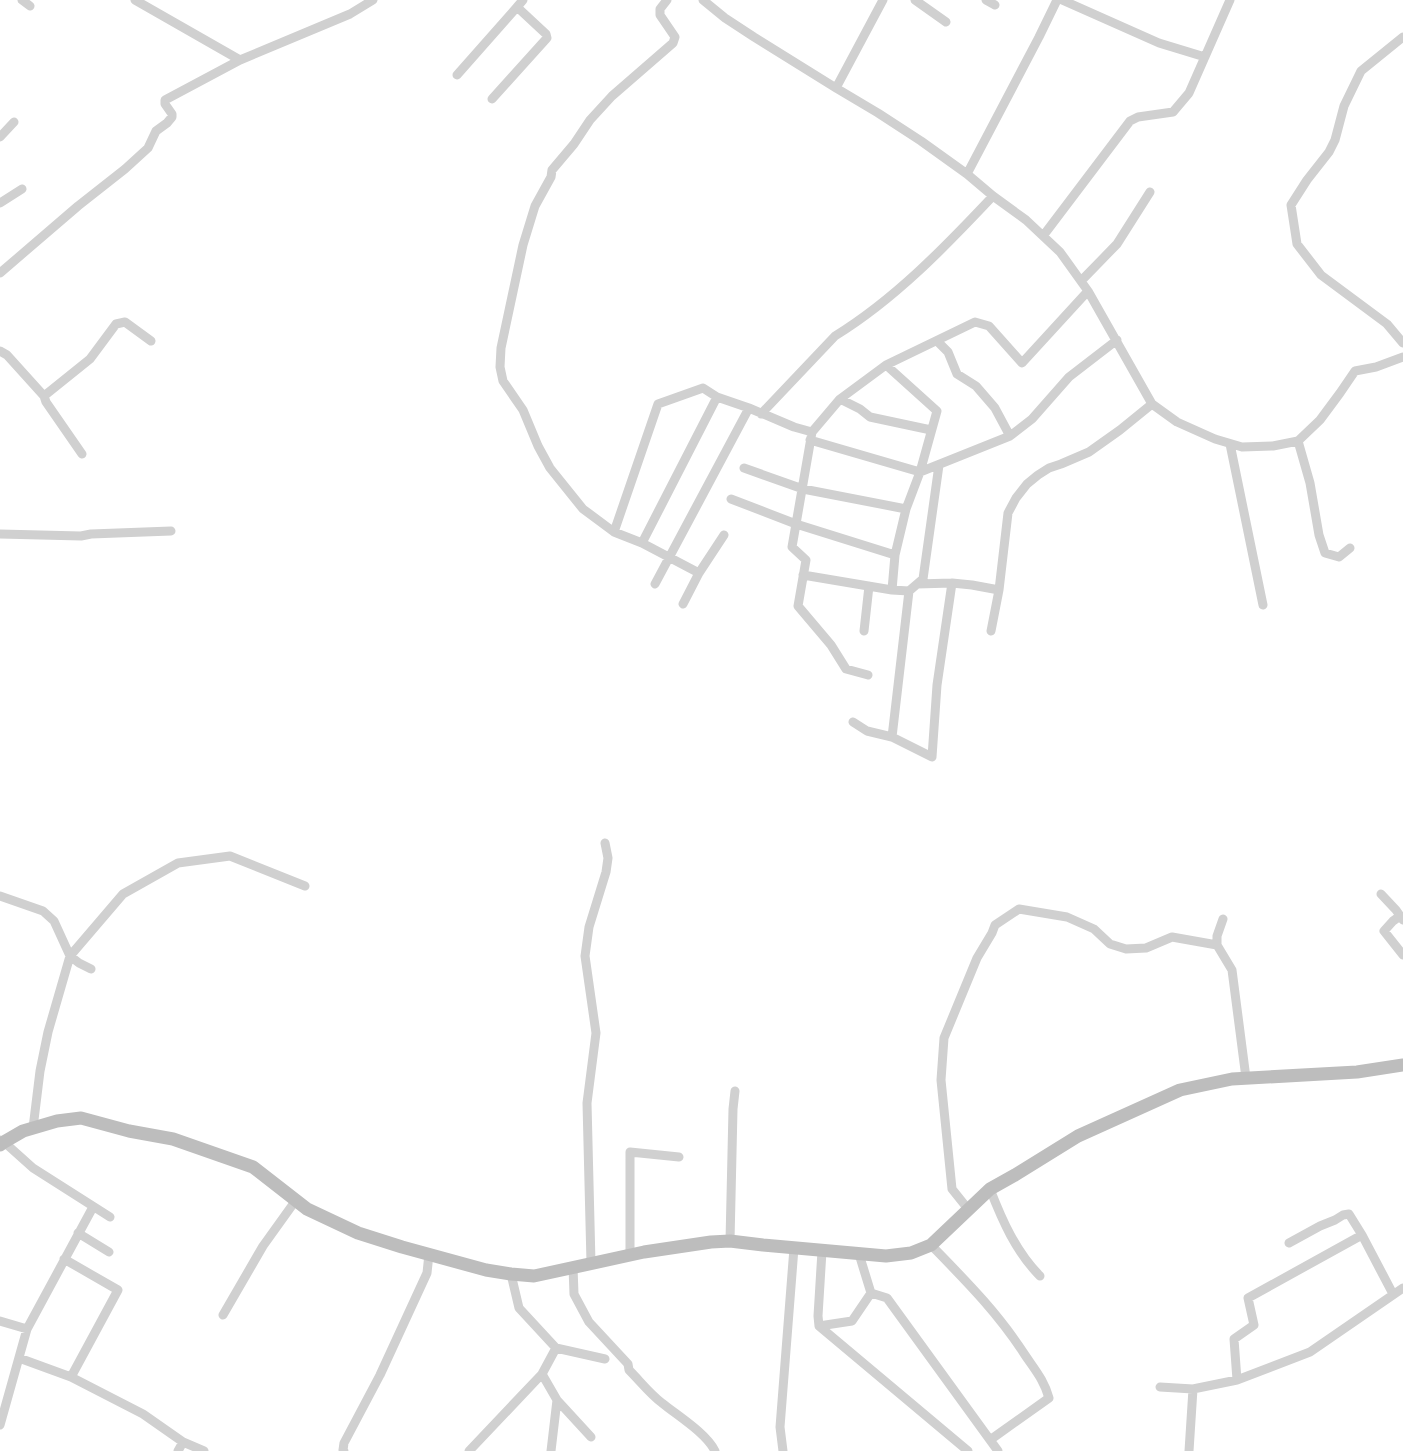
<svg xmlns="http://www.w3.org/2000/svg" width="1403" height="1451" viewBox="0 0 1403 1451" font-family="Signika,sans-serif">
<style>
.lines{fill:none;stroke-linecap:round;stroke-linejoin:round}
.minor{stroke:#d0d0d0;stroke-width:9}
.secondary{stroke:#bdbdbd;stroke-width:13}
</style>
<rect width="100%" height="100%" fill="#fff"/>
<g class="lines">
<path class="minor" d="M 22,0 L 30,6
M 135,0 L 240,60
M 703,0 L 725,18 L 754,37 L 836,88 L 878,113 L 921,141 L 967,174 L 993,196 L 1026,220 L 1060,252 L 1088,291 L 1152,404 L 1177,422 L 1215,439 L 1242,447 L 1273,446 L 1298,441 L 1320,420 L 1340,393 L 1355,371 L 1376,367 L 1403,357
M 915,0 L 946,22
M 986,0 L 995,5
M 1062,0 L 1159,43 L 1205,57
M 1403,37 L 1361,71 L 1344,106 L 1335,140 L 1329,152 L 1307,180 L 1291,205 L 1297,244 L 1321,275 L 1387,324 L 1403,343
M 457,75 L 517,7
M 836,88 L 883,0
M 492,99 L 547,38 L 546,34 L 517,7 L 523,0
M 0,137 L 14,122
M 967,174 L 1039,37 L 1057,0
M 0,203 L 22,189
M 1043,236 L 1130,121 L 1138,117 L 1173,112 L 1189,93 L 1230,0
M 0,273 L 78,206 L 125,169 L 148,148 L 156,131 L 167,123 L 172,117 L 172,114 L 165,104 L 165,100 L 240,60 L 350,14 L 373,0
M 1081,281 L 1117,244 L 1150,192
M 937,341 L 948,352 L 957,374 L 976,386 L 995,408 L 1010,436
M 0,351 L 7,355 L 44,396 L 46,402 L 82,454
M 886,365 L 937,411 L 920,472 L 906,509 L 895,555 L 892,590 L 909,591 L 892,737
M 44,396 L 90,359 L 116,324 L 125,322 L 151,341
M 840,399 L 860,409 L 870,417 L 931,430
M 761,414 L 835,336 C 895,299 945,247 993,196
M 810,440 L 920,472 L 1010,436 L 1032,419 L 1069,377 L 1117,340
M 1298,441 L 1310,483 L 1319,535 L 1325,553 L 1339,557 L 1350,548
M 1230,444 L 1263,605
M 744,468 L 803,489 L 906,509
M 731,499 L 796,524 L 895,555
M 614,532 L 658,404 L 703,388 L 717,397
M 0,534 L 81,536 L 91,534 L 171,531
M 724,535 L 699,573 L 642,543 L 717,397 L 749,408
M 642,543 L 614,532 L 583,509 L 550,468 L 538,446 L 523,410 L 503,381 L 500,367 L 501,348 L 523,245 L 535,206 L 551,177 L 552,170 L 574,144 L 590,120 L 612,96 L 673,43 L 675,37 L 660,15 L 660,9 L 667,0
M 803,575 L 892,590
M 655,584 L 749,408 L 794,427 L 812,432
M 917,584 L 952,583
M 909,591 L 923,579 L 939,465
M 683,604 L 699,573
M 864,631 L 869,586
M 991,631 L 999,590
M 868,675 L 846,669 L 831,645 L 798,606 L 806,560 L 792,547 L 812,432 L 840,399 L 886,365 L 975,322 L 989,326 L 1022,363 L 1088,291
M 853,722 L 867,731 L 892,737 L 932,757 L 937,685 L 952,583 L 972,585 L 999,590 L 1008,513 L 1016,498 L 1027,484 L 1038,475 L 1049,468 L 1061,464 L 1089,452 L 1120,430 L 1152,404
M 1381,894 L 1396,910 L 1403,920
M 0,896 L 43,911 L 54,921 L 70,956 L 79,963 L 91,969
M 1400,916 L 1393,921 L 1384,931 L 1403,955
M 1223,919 L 1217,936 L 1217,945 L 1232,970 L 1246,1078
M 33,1128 L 40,1071 L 48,1032 L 70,956 L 123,894 L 178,863 L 230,856 L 305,886
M 0,1140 L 4,1142 L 33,1168 L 110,1217
M 990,1189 C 1002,1220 1016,1252 1040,1276
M 968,1209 L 952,1189 L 941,1080 L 944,1038 L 977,958 L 992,933 L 995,925 L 1019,909 L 1067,917 L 1094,929 L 1110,944 L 1126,949 L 1146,948 L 1172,937 L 1217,945
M 78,1233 L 109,1252
M 730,1241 L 733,1109 L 735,1091
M 1289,1243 L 1320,1226 L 1335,1220 L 1343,1215 L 1349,1214 L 1362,1235 L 1393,1294
M 931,1245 C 966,1281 998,1313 1025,1355 C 1035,1370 1044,1380 1049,1398 L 990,1440
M 822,1251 L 818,1316 L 819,1326 L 968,1451
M 859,1254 L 871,1293 L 887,1298 L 998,1451
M 630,1255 L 630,1152 L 679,1157
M 64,1259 L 118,1290 L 71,1377
M 591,1263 L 587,1103 L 596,1033 L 585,956 L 589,927 L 606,872 L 608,858 L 605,843
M 573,1267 L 574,1294 L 589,1322 L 628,1364 L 629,1370 C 640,1381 650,1394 662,1403 C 678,1416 706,1433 715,1451
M 511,1274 L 519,1308 L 556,1348 L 542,1374 L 557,1400 L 551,1451
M 223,1315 L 263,1246 L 296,1200
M 0,1321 L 27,1329 L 93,1207
M 819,1326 L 852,1321 L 871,1293
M 556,1348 L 605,1359
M 19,1358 L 71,1377 L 143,1414 L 183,1442 L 204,1451
M 1237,1380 L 1234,1339 L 1254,1325 L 1248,1298 L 1362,1235
M 1160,1387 L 1193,1389 L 1237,1380 L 1310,1352 L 1403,1288
M 557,1400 L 591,1437
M 0,1425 L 27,1329
M 178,1451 L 183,1442
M 344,1451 L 343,1450 L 344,1443 L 380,1375 L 427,1273 L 429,1254
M 469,1451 L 542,1374
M 783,1451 L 780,1427 L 794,1248
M 1189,1451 L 1193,1389"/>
<path class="secondary" d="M 0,1145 L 4,1142 L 23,1131 L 57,1121 L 81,1118 L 129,1131 L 173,1139 L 253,1167 L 307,1209 L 358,1233 L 402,1247 L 486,1270 L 511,1274 L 534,1276 L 644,1252 L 711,1242 L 730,1241 L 763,1245 L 886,1256 L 911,1253 L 931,1245 L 990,1189 L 1015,1175 L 1078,1136 L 1180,1090 L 1232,1079 L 1357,1072 L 1403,1065"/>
</g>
</svg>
